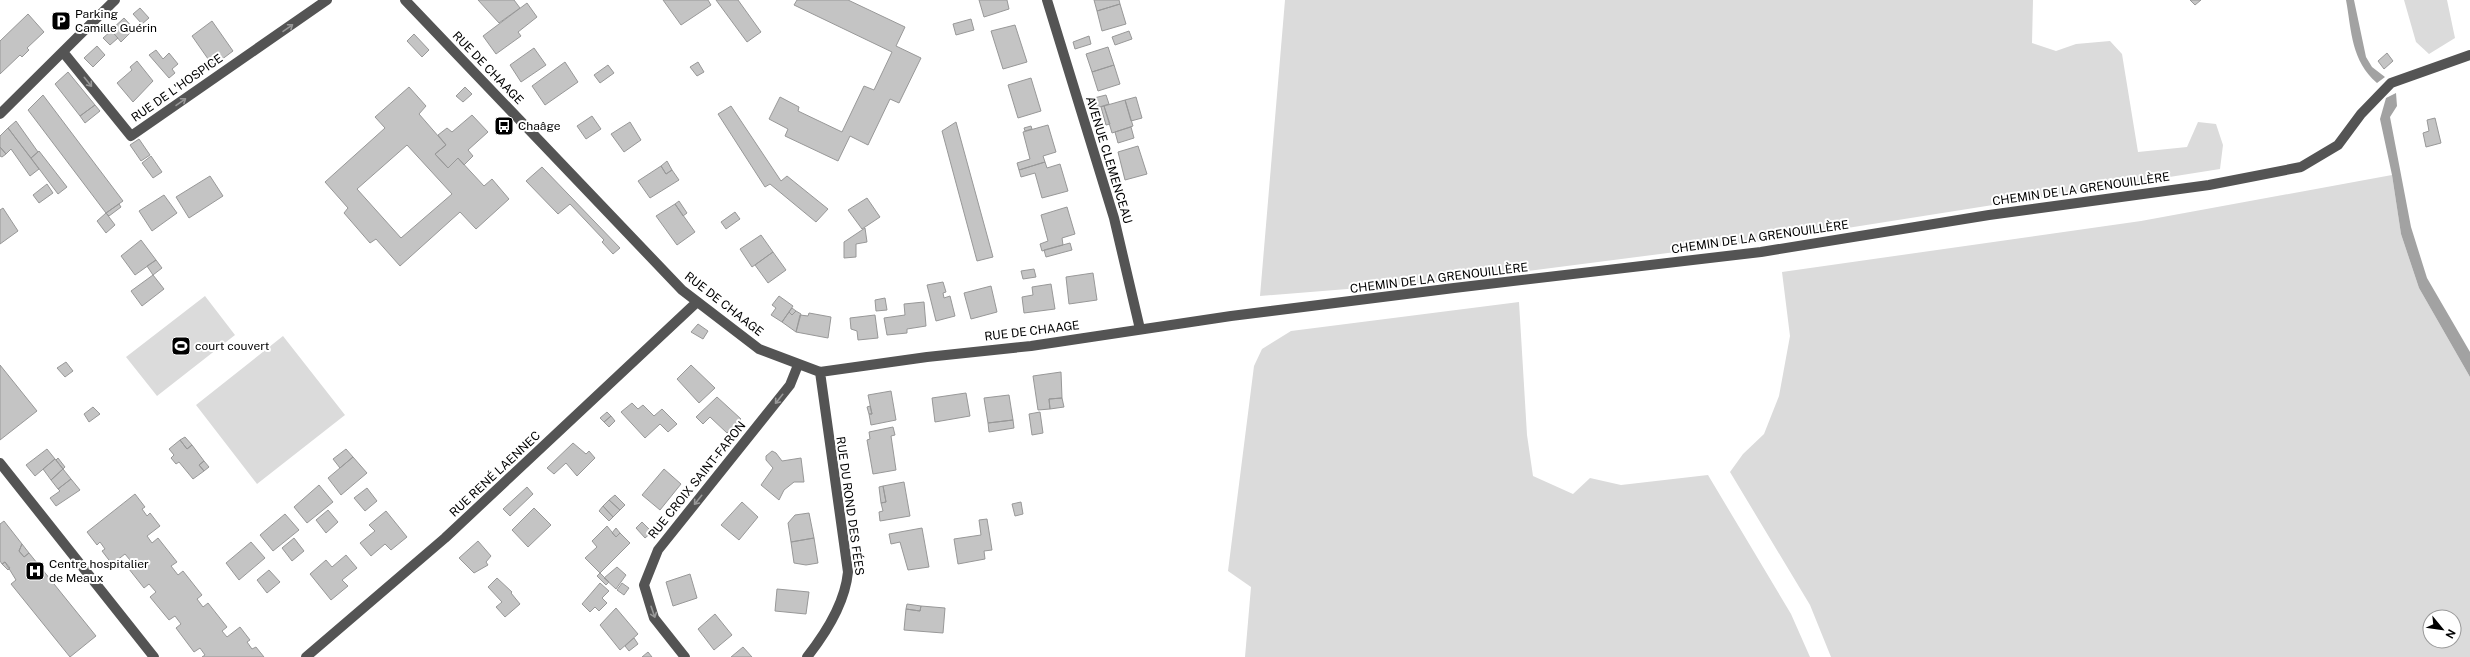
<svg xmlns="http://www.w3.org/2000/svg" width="2470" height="657" viewBox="0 0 2470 657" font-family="'Public Sans',sans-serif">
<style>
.green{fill:#dbdbdb;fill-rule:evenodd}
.water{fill:#a2a2a2}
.building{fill:#c4c4c4;stroke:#989898;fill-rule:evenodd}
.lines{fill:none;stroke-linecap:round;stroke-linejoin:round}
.minor{stroke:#545454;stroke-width:10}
.oneway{stroke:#989898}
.labels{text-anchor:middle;stroke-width:4;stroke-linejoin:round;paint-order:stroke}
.poi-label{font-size:12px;fill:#000;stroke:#fff;text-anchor:start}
.street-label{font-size:12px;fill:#000;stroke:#fff}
</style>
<rect width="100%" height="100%" fill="#fff"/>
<path class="green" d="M 1285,0 L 2033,0 L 2032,43 L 2056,51 L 2076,44 L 2110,41 L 2122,54 L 2138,152 L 2187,147 L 2198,122 L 2216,124 L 2223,145 L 2220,169 L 1784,238 L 1459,280 L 1260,296 Z
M 2404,0 L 2447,0 L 2455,38 L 2429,54 L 2416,42 Z
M 2392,175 L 2401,234 L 2419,288 L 2470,377 L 2470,657 L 1831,657 L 1810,605 L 1730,472 L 1743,454 L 1764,434 L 1779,396 L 1790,336 L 1782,272 L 2141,221 ZM 2430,617 L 2454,617 L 2454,641 L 2430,641 Z
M 205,296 L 235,335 L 157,396 L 126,357 Z
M 1519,302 L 1527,435 L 1533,476 L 1573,494 L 1590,478 L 1621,485 L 1708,475 L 1791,614 L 1810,657 L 1245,657 L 1251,587 L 1228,571 L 1254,366 L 1262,349 L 1291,331 Z
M 283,336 L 345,415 L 257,484 L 196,405 Z"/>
<path class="water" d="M 2346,0 L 2354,0 L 2366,57 L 2372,67 L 2385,77 L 2377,83 C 2351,60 2352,33 2346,0 Z
M 2396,93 L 2397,106 L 2390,117 L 2411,227 L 2427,278 L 2470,352 L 2470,377 L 2419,288 L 2401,234 L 2392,175 L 2380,119 L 2386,98 Z"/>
<path class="building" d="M 478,0 L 514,0 L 520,8 L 499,23 Z
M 663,0 L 708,0 L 711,5 L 681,25 Z
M 716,0 L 738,0 L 761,32 L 747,42 Z
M 797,0 L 848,0 L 905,27 L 896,46 L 921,58 L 899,103 L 890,99 L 868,145 L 850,136 L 838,161 L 785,136 L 788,129 L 769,119 L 780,97 L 799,107 L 798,111 L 842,132 L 864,86 L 874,90 L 892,52 L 794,5 Z
M 979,0 L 1007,0 L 1009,9 L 984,17 Z
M 1094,0 L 1119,0 L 1120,4 L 1097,11 Z
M 2190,0 L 2201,0 L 2195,5 Z
M 527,3 L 537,17 L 518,32 L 521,36 L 496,54 L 483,36 Z
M 1120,4 L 1126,24 L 1102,31 L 1097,11 Z
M 140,8 L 149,18 L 142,24 L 133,14 Z
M 28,14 L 44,32 L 27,48 L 29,50 L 22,57 L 20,55 L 0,74 L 0,41 Z
M 124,18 L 134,29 L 121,42 L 111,30 Z
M 971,19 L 974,30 L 956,35 L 953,24 Z
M 212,21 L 233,51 L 213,66 L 192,36 Z
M 1015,25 L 1027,62 L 1003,69 L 991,31 Z
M 111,31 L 118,38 L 110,45 L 103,38 Z
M 1129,31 L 1132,39 L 1115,45 L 1112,37 Z
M 414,34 L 429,50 L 422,57 L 407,41 Z
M 1089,36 L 1091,44 L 1075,49 L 1073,42 Z
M 97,46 L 105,55 L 93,67 L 84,58 Z
M 1108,47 L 1114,65 L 1092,72 L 1086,54 Z
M 534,48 L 546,65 L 521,82 L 510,65 Z
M 156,50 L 163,59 L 169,53 L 178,64 L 172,69 L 175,73 L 169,78 L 149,55 Z
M 2387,53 L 2393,61 L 2384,69 L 2378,61 Z
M 137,61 L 153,81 L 133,102 L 117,83 L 132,70 L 130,67 Z
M 565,62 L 578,82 L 545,105 L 532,86 Z
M 698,62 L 704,72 L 697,76 L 690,67 Z
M 608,65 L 614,73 L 600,83 L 594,75 Z
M 1114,65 L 1120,84 L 1098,91 L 1092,72 Z
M 68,72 L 95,105 L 80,116 L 55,84 Z
M 1031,78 L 1041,111 L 1018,118 L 1008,85 Z
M 409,87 L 426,106 L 419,114 L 446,145 L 435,154 L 448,168 L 458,158 L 484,186 L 492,179 L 509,199 L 476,229 L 460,212 L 400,266 L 376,239 L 370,243 L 344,213 L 348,208 L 325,182 L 385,128 L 375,117 ZM 407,145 L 452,194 L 401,238 L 357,189 Z
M 465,87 L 472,94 L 463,102 L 456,96 Z
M 43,95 L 123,201 L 106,213 L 28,110 Z
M 1106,95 L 1109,104 L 1093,109 L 1090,99 Z
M 1136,97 L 1142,118 L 1131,121 L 1125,100 Z
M 1125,100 L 1133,126 L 1112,133 L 1104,106 Z
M 95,105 L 100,111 L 85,123 L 80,116 Z
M 731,106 L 781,181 L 787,176 L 828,209 L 816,222 L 770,184 L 765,187 L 718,114 Z
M 1104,106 L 1110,124 L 1106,125 L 1101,107 Z
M 472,115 L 488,132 L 468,150 L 473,156 L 464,165 L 458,158 L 448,168 L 435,154 L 446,145 L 438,135 L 447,128 L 452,132 Z
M 592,116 L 601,129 L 586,139 L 577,126 Z
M 2435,118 L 2441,143 L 2426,147 L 2423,133 L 2429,131 L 2427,120 Z
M 16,121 L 38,152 L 31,158 L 8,128 Z
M 630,122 L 641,140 L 624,152 L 611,134 Z
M 956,122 L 993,257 L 977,261 L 942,131 Z
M 1048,125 L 1056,152 L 1043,156 L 1045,162 L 1019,170 L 1017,163 L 1030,159 L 1023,132 Z
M 1031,126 L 1032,129 L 1025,131 L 1024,128 Z
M 1131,127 L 1134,138 L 1118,143 L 1115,132 Z
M 8,128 L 39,169 L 30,176 L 11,149 L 6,154 L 0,147 L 0,136 Z
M 139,139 L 150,155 L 141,161 L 130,145 Z
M 1138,146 L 1147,174 L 1125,180 L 1118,152 Z
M 0,147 L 6,154 L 2,157 L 0,156 Z
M 39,151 L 67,187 L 58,194 L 31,158 Z
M 151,156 L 162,172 L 153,178 L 142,163 Z
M 667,161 L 672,170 L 666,174 L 661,166 Z
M 1045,162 L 1047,168 L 1060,164 L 1068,191 L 1042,198 L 1035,173 L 1021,177 L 1019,170 Z
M 661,166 L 666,174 L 672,170 L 679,180 L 650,198 L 638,181 Z
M 542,167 L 620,248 L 613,254 L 602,242 L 604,240 L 570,204 L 558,214 L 526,181 Z
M 210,176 L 223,196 L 189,218 L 176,197 Z
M 47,184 L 53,193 L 39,203 L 33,195 Z
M 164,195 L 177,213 L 152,231 L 139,211 Z
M 867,198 L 880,217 L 862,229 L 848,210 Z
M 679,201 L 687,213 L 683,216 L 675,204 Z
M 119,204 L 121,207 L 109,216 L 106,213 Z
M 675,204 L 695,232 L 677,245 L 656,216 Z
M 1067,207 L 1075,234 L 1062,238 L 1063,245 L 1042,251 L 1040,244 L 1048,241 L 1041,215 Z
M 3,208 L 18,231 L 0,244 L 0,210 Z
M 735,212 L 740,219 L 726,229 L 721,222 Z
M 106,213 L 115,225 L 106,233 L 97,221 Z
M 865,228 L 867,242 L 856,244 L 856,257 L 844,258 L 844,242 Z
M 761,235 L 773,252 L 752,267 L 740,249 Z
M 141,240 L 156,260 L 135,275 L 121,256 Z
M 1070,243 L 1072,250 L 1046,257 L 1044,250 Z
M 773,252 L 786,270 L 768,283 L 755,265 Z
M 156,260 L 162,268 L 153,275 L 147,266 Z
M 1034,269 L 1036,277 L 1023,279 L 1021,271 Z
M 1093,273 L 1097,300 L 1069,304 L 1066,277 Z
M 153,275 L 164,289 L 142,306 L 131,291 Z
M 943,282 L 946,292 L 943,293 L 944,298 L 950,296 L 955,316 L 936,321 L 927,285 Z
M 1051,284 L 1055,309 L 1024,313 L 1022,297 L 1033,295 L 1032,287 Z
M 991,286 L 997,312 L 971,319 L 964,293 Z
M 779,296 L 793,306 L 782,322 L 771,315 L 776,308 L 772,305 Z
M 885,298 L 887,310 L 876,311 L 875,300 Z
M 924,302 L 926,326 L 907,329 L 907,333 L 887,335 L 884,318 L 905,315 L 904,304 Z
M 792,308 L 796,311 L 792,315 L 789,312 Z
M 796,311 L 801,314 L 796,332 L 782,322 L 789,312 L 792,315 Z
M 809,313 L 831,317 L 828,338 L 796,332 L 800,315 L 808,316 Z
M 875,315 L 878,338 L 858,340 L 857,331 L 851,329 L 850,318 Z
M 698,324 L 708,331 L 703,339 L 691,332 Z
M 66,362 L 73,371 L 65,377 L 57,368 Z
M 0,365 L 37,411 L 0,440 Z
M 691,365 L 715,388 L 699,403 L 677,379 Z
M 1061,372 L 1062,398 L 1049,399 L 1050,409 L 1038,410 L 1033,376 Z
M 891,391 L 896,420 L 871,425 L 869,414 L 872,414 L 868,395 Z
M 966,393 L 970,416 L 935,422 L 932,398 Z
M 1009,395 L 1013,420 L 988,423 L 984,398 Z
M 717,397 L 741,419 L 727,433 L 710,417 L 703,424 L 696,417 Z
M 1062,398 L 1064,407 L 1050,409 L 1049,399 Z
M 632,403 L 638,409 L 643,405 L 654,416 L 662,409 L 677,424 L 668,432 L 660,424 L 645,438 L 621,412 Z
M 870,406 L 872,414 L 869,414 L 867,407 Z
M 93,407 L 100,414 L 89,422 L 84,414 Z
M 607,412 L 611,416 L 604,422 L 600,418 Z
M 1040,412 L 1043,433 L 1032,435 L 1029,414 Z
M 611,416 L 615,421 L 609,427 L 604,422 Z
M 1013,420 L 1014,428 L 989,432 L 988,423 Z
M 893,427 L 895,435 L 891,436 L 896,470 L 873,474 L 867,440 L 870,439 L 869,432 Z
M 185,437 L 192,445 L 187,449 L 180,440 Z
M 180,440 L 187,449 L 192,445 L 204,461 L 199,465 L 204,471 L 193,479 L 179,462 L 176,464 L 171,458 L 174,455 L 169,449 Z
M 573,443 L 586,454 L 589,451 L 595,458 L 577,476 L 566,463 L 554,474 L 547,468 Z
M 47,449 L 55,459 L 35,476 L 26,465 Z
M 346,449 L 353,457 L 340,468 L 333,459 Z
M 772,451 L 776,453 L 782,461 L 801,458 L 804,482 L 794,482 L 784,490 L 779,500 L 761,485 L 773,468 L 766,460 L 766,456 Z
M 353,457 L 367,473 L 341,495 L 328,478 Z
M 58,458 L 65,467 L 63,469 L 56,460 Z
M 55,459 L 63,469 L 51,480 L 43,469 Z
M 204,461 L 209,467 L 204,471 L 199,465 Z
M 63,469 L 71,479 L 58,489 L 51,480 Z
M 664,469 L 681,484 L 660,510 L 642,495 Z
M 71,479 L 80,490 L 56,506 L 50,498 L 60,491 L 58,489 Z
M 904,482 L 910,516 L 880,521 L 879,512 L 883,511 L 881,503 L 886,502 L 883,486 Z
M 319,485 L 333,502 L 307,523 L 294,507 Z
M 883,486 L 886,502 L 881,503 L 879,487 Z
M 527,487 L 533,494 L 510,516 L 503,509 Z
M 367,488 L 377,501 L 365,511 L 354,498 Z
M 135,494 L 145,507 L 142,509 L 147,516 L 150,513 L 160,526 L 147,536 L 152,543 L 158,538 L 177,562 L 171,566 L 178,575 L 183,571 L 202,595 L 197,599 L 203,607 L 208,603 L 227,627 L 222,631 L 227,637 L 240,627 L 250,640 L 247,642 L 252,649 L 256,647 L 264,657 L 202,657 L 205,655 L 200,648 L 194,652 L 176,628 L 181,624 L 175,616 L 169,620 L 150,597 L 156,592 L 149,584 L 144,588 L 125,564 L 130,560 L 125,554 L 112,564 L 102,551 L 105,549 L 100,542 L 97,545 L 87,532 Z
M 615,495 L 625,505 L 620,510 L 609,500 Z
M 609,500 L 620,510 L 613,517 L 603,506 Z
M 742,502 L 758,517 L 739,540 L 721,525 Z
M 1021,502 L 1023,514 L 1015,516 L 1012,504 Z
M 603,506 L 613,517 L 609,521 L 599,511 Z
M 534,508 L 551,525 L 528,547 L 512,530 Z
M 328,510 L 338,522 L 326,533 L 316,520 Z
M 386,511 L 407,537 L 391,550 L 385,544 L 371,556 L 360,543 L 375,531 L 369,525 Z
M 809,513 L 814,538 L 791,542 L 788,523 L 795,515 Z
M 285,514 L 299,530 L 273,551 L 260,535 Z
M 987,519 L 992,550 L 984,551 L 985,559 L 958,564 L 954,539 L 981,535 L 979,520 Z
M 4,521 L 22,544 L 19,551 L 24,557 L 29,553 L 96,636 L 70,657 L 11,584 L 16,580 L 5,562 L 2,564 L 0,561 L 0,524 Z
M 642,522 L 652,532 L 645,538 L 636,528 Z
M 607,526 L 616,537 L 620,533 L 630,543 L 600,573 L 585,558 L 597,547 L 592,541 Z
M 616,528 L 620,533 L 616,537 L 612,533 Z
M 922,528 L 929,567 L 908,570 L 900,542 L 891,544 L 889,534 Z
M 294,538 L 304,551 L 292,561 L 282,548 Z
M 814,538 L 818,563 L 806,565 L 794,563 L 791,542 Z
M 478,541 L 491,556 L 486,562 L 488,565 L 474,573 L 459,558 Z
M 251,542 L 265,558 L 239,580 L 226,563 Z
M 22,544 L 29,553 L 24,557 L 19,551 Z
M 346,555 L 357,568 L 342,580 L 348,586 L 331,600 L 310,574 L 326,560 L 332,567 Z
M 5,562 L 10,568 L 8,570 L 2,564 Z
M 617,567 L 626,575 L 616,589 L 604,578 Z
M 269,570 L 280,582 L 267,593 L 257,580 Z
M 600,573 L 609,582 L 606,585 L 597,576 Z
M 690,574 L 697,598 L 673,606 L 666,582 Z
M 497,578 L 512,592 L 511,593 L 520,604 L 505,617 L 496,607 L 502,602 L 488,587 Z
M 600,583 L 609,591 L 602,598 L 607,603 L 599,611 L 595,607 L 590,612 L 582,604 Z
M 622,583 L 629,588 L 624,595 L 617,590 Z
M 777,589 L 809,592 L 806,614 L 775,611 Z
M 907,604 L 921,606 L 920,611 L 906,609 Z
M 921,606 L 945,608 L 943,633 L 904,630 L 906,609 L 920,611 Z
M 616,608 L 638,634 L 620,650 L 600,625 Z
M 715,614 L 732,635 L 714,650 L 698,629 Z
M 634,638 L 638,644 L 629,651 L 625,646 Z
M 743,647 L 752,657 L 731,657 Z
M 648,652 L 652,657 L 642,657 Z"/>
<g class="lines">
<path class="minor" d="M 405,0 L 682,290 L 759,349 L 820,372 L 927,357 L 1031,346 L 1231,316 L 1454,288 L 1761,252 L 1989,215 L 2209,185 L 2301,167 L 2338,145 L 2361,114 L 2391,83 L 2470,55
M 1047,0 L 1114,218 L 1140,329
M 63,52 L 131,136 L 327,0
M 0,114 L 115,0
M 0,463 L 154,657
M 306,657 L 445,538 L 697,302
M 685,657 L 654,618 L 644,585 L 658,550 L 790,385 L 798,365
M 807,657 C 826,633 845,603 848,572 L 820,372"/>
</g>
<defs><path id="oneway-shaft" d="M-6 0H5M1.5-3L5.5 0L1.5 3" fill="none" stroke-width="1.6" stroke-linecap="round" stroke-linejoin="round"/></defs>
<g class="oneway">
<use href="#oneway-shaft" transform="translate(288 28) rotate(-35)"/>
<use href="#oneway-shaft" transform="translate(88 82) rotate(51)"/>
<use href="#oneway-shaft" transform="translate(181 102) rotate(-35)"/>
<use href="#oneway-shaft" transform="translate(779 399) rotate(129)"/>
<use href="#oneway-shaft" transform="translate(698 500) rotate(129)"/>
<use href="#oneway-shaft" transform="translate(653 612) rotate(71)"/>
</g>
<defs>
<symbol id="parking-square" viewBox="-11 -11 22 22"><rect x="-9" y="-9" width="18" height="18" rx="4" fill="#000" stroke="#fff"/><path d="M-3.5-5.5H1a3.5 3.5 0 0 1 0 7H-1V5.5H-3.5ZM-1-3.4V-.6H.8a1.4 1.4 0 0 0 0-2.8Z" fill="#fff"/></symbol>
<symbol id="bus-square" viewBox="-11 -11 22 22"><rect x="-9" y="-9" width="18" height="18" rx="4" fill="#000" stroke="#fff"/><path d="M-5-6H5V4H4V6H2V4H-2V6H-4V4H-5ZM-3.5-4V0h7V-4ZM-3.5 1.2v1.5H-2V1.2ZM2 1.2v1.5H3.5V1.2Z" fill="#fff"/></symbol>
<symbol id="stadium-square" viewBox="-11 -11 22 22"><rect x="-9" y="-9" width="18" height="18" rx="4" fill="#000" stroke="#fff"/><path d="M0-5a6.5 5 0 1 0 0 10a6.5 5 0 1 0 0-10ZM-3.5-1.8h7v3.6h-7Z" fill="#fff"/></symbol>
<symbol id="hospital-square" viewBox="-11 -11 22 22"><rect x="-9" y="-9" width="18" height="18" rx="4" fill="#000" stroke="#fff"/><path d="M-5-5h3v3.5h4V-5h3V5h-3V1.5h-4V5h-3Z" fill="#fff"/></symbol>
</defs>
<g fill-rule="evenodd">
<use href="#parking-square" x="50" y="10" width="22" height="22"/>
<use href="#bus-square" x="493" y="115" width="22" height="22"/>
<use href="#stadium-square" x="170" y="335" width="22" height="22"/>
<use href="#hospital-square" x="24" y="560" width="22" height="22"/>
</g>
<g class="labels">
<g class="poi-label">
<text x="75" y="18">Parking<tspan x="75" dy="14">Camille Guérin</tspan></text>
<text x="518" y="130">Chaâge</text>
<text x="195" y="350">court couvert</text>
<text x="49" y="568">Centre hospitalier<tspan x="49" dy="14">de Meaux</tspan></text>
</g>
<g class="street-label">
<text transform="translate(488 68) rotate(46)" y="4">RUE DE CHAAGE</text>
<text transform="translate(177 88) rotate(-35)" y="4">RUE DE L'HOSPICE</text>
<text transform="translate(1109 160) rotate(73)" y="4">AVENUE CLEMENCEAU</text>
<text transform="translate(2081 189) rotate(-8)" y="4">CHEMIN DE LA GRENOUILLÈRE</text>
<text transform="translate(1760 237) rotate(-8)" y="4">CHEMIN DE LA GRENOUILLÈRE</text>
<text transform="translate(1439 278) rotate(-7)" y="4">CHEMIN DE LA GRENOUILLÈRE</text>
<text transform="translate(724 304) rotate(38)" y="4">RUE DE CHAAGE</text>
<text transform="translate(1032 331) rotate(-7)" y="4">RUE DE CHAAGE</text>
<text transform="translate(495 474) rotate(-43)" y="4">RUE RENÉ LAENNEC</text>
<text transform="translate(697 480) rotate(-51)" y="4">RUE CROIX SAINT-FARON</text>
<text transform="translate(850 506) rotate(82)" y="4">RUE DU ROND DES FÉES</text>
</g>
</g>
<g transform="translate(2442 629) rotate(119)"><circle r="19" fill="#ffffff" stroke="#999999"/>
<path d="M0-3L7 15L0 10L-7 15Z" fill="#000000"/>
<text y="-6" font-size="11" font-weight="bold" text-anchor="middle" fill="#000000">N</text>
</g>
</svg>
